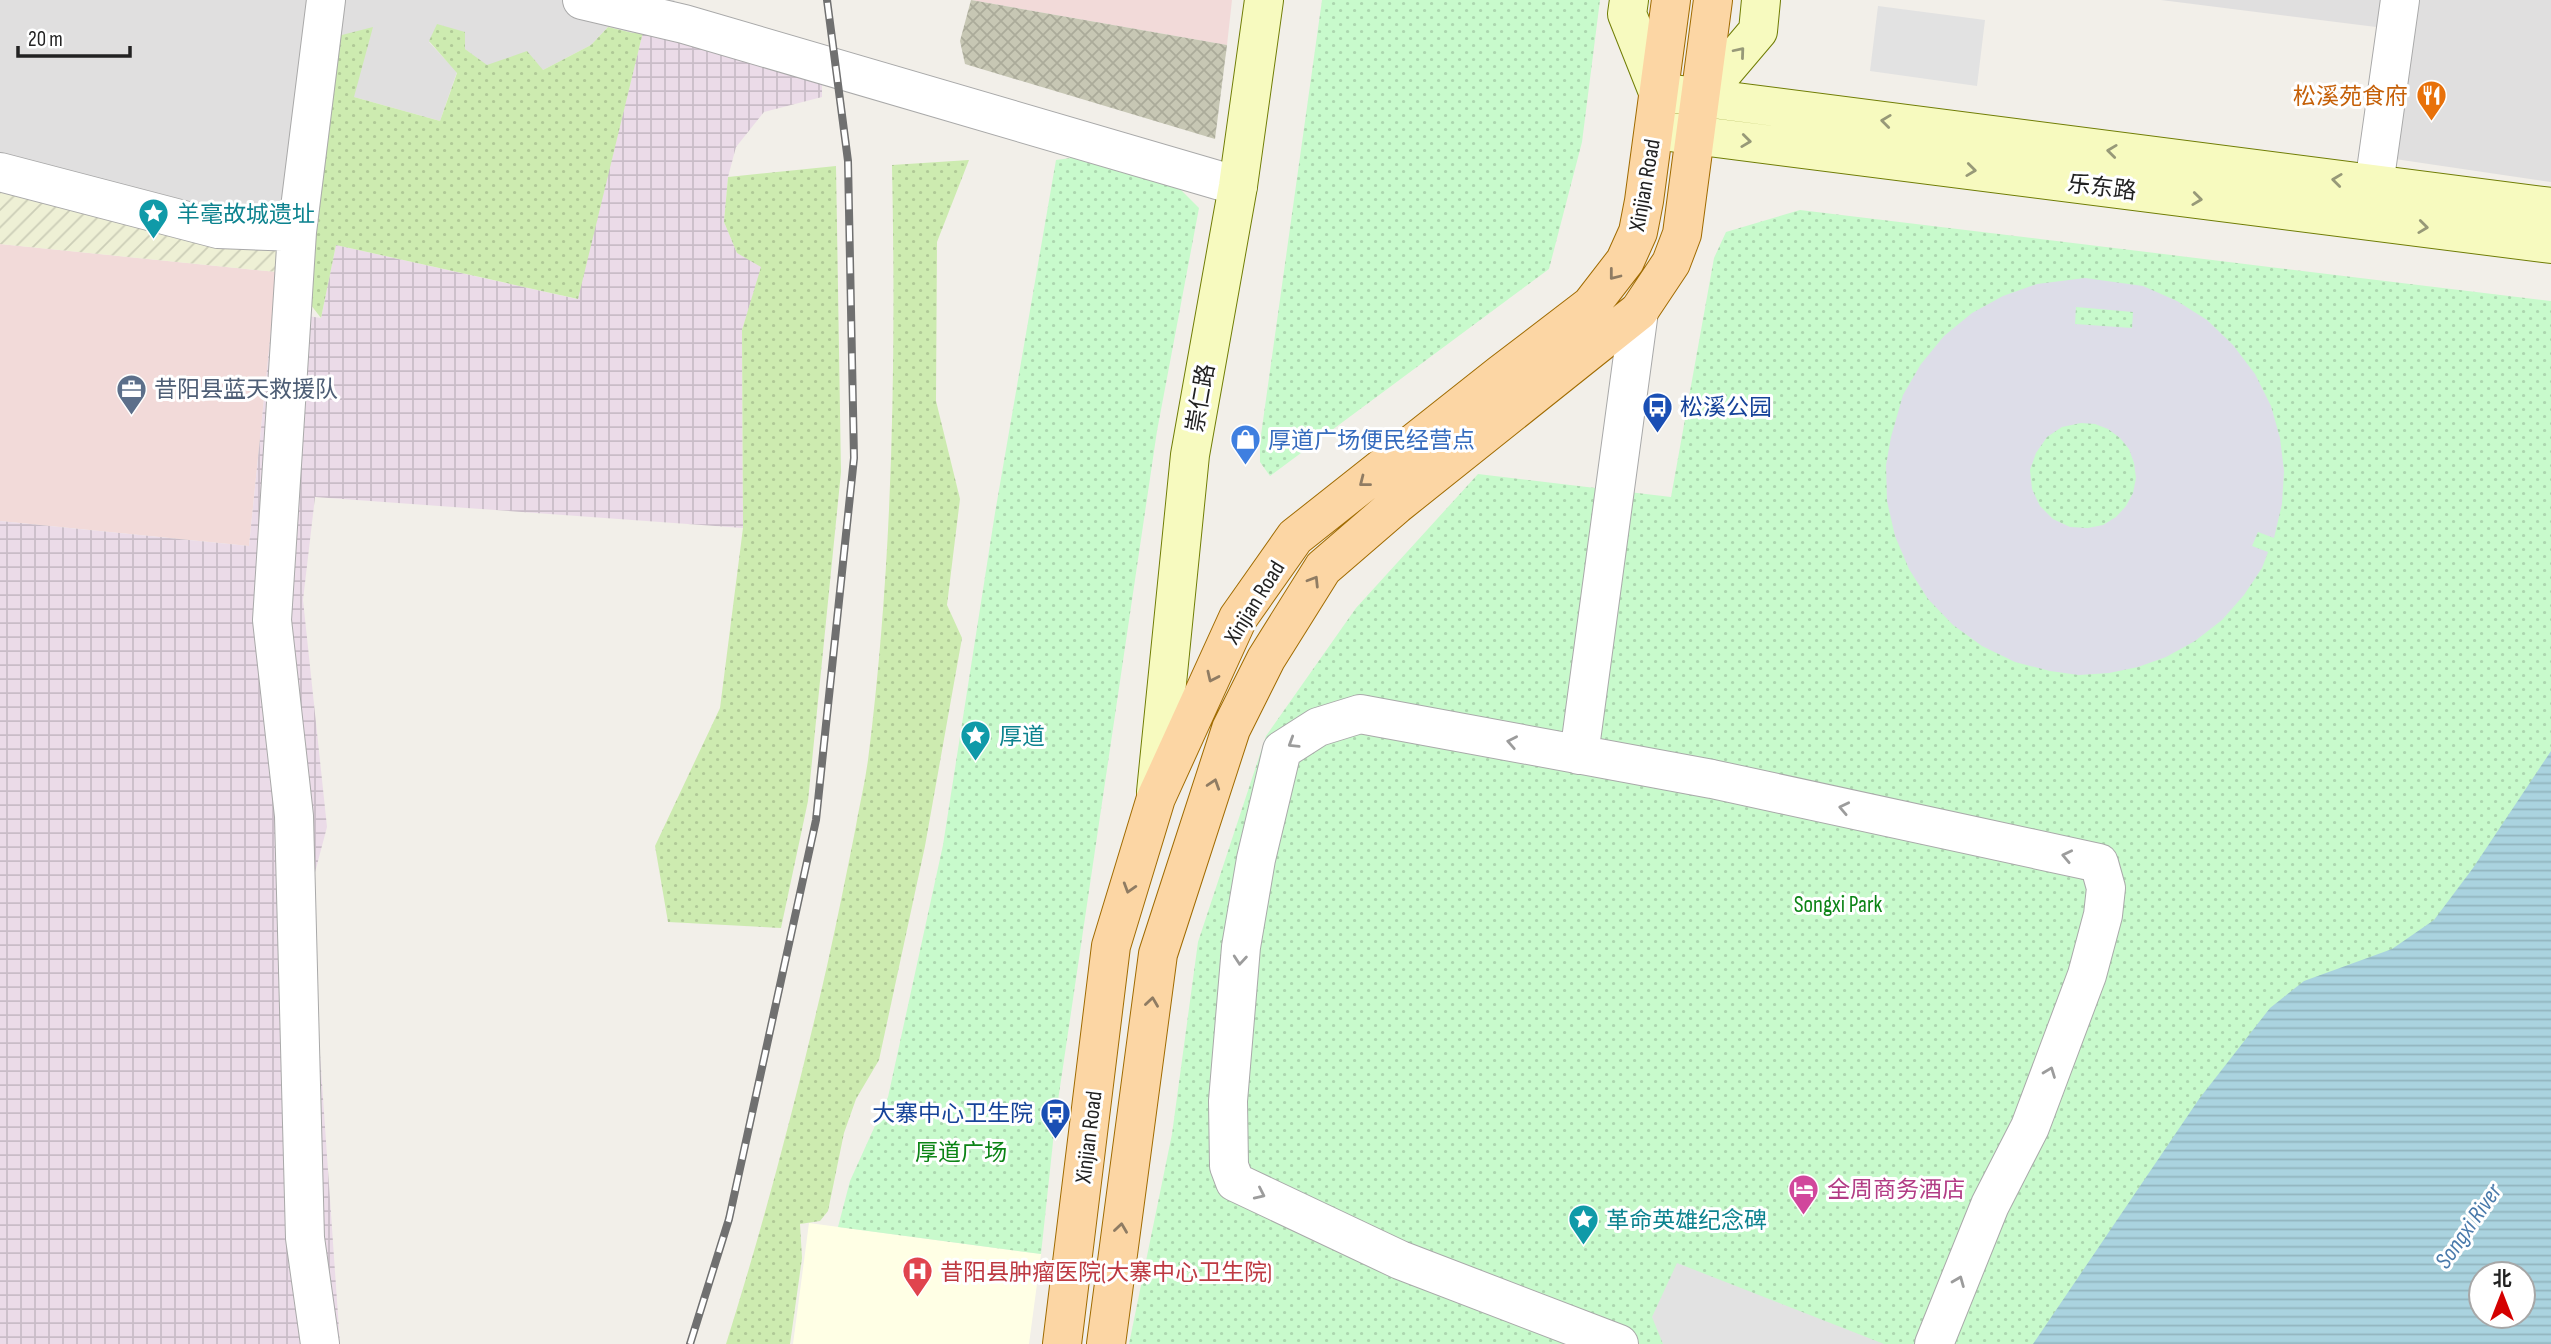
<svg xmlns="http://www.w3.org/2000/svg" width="2551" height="1344" viewBox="0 0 2551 1344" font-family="'Sofia Sans Condensed','Noto Sans SC',sans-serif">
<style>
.residential{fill:#e0dfdf}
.commercial{fill:#f2dad9}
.industrial{fill:url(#industrial-grid)}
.education{fill:#ffffe5}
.construction{fill:url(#construction-cross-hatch)}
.farmland{fill:url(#farmland-furrows)}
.grass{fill:url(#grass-dots)}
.park{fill:url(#park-dots)}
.parking{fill:#e2e2e2}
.plaza{fill:#dddde8;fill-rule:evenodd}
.water{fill:url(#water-rules);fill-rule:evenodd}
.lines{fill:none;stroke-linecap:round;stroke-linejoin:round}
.street-casing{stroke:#a9a9a9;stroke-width:40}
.secondary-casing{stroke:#707d05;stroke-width:40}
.primary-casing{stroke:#a06b00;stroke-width:40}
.street{stroke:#fff;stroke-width:38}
.secondary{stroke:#f7fabf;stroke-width:38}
.primary{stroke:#fcd6a4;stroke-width:38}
.rail-casing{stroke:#707070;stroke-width:8}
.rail{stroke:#fff;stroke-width:5;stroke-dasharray:16;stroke-linecap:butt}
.oneway{stroke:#979978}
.oneway2{stroke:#8f7c63}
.oneway3{stroke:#9c9c9c}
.labels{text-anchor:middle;stroke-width:6;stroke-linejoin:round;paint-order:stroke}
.food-label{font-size:23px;fill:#c56008;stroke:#fff;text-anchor:end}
.street-label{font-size:23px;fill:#222;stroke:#fff}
.culture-label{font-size:23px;fill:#0d838f;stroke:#fff;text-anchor:start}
.service-label{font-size:23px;fill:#4e5e75;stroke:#fff;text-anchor:start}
.transit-label{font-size:23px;fill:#164399;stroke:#fff;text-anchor:start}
.shop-label{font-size:23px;fill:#366cbe;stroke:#fff;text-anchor:start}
.park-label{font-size:23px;fill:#0c8416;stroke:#fff}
.hotel-label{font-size:23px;fill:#b23c85;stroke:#fff;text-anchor:start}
.health-label{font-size:23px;fill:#be3a42;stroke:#fff;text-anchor:start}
.water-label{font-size:24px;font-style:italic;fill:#4a7aab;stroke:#fff}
</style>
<defs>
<pattern id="industrial-grid" width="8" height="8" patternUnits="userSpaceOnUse" patternTransform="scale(1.75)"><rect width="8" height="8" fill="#ebdbe8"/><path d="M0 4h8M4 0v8" fill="none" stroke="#c9bcc7"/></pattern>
<pattern id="construction-cross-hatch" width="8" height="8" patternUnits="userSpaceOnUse" patternTransform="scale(1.75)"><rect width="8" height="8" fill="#c7c7b4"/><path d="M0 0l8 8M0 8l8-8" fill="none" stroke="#abab9a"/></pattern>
<pattern id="farmland-furrows" width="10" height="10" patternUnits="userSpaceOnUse" patternTransform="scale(1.75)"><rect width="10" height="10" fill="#eef0d5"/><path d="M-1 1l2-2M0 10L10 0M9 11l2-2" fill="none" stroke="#ccceb7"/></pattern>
<pattern id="grass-dots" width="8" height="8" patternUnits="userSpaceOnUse" patternTransform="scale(1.75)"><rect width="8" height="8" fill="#cdebb0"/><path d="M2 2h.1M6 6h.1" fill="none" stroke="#b0c997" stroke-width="1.8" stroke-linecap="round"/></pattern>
<pattern id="park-dots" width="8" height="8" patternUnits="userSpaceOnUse" patternTransform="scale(1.75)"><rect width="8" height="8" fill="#c8facc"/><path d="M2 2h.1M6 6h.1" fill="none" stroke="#acd6af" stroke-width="1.8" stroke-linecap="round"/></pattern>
<pattern id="water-rules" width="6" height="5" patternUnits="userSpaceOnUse" patternTransform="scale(1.75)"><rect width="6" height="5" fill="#aad3df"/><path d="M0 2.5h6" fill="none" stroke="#92b5bf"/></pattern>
</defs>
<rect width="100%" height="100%" fill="#f2efe9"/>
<path class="residential" d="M 0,0 L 675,0 L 633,33 L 608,27 L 591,45 L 543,70 L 505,60 L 487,66 L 465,49 L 429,42 L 457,72 L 440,121 L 354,97 L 289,203 L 273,223 L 0,154 Z
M 2161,0 L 2387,0 L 2384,28 Z
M 2417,0 L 2551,0 L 2551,182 L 2395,159 Z"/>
<path class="commercial" d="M 971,0 L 1232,0 L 1227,45 Z
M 0,244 L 277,272 L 249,546 L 0,521 Z"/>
<path class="industrial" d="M 643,32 L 822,80 L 822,97 L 764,112 L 736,147 L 728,177 L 724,222 L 737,253 L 762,266 L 742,330 L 743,528 L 315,497 L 303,600 L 327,827 L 309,895 L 340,1344 L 0,1344 L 0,521 L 249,546 L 273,311 L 321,318 L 336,245 L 577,299 Z"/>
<path class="education" d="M 809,1223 L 1041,1254 L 1029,1344 L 793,1344 Z"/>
<path class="construction" d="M 971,0 L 1227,45 L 1215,139 L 965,64 L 960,41 Z"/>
<path class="farmland" d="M 0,185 L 292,244 L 277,272 L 0,244 Z"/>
<path class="grass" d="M 437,24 L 465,32 L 465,49 L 487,65 L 527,51 L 543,70 L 591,45 L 608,27 L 633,33 L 643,32 L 578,299 L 336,245 L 321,318 L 307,300 L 338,36 L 373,27 L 354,97 L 440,121 L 457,73 L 429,41 Z
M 969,160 L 937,242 L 936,401 L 960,499 L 947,605 L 962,638 L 925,846 L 879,1060 L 856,1099 L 844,1133 L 828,1211 L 820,1221 L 800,1224 L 802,1258 L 790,1344 L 726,1344 C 765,1220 798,1093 827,966 C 837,921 846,876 855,831 C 859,807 865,783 868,760 C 893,563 896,363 892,165 Z
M 836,166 L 841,472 L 808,801 L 781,928 L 668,922 L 655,846 L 720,708 L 743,528 L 742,330 L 761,267 L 737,253 L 724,222 L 728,177 Z"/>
<path class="park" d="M 1322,0 L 1600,0 L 1582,142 L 1549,269 L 1270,476 L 1260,462 L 1260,442 Z
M 1078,157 L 1179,188 L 1199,208 L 1157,431 L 1056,1114 L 1041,1254 L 838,1227 L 850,1181 L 888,1097 L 943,845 L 995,513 L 1056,160 Z
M 1800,210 L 2551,301 L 2551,847 L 2085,1344 L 1129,1344 L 1172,1134 L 1198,942 L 1266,736 L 1356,608 L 1478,474 L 1671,497 L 1714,258 L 1726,232 Z"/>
<path class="parking" d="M 1878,6 L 1985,20 L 1977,86 L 1870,71 Z
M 1677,1263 L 1884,1344 L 1663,1344 L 1652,1317 Z"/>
<path class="plaza" d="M 2085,278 L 2143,286 L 2177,301 L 2207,320 L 2233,345 L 2255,374 L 2271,406 L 2280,438 L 2284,471 L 2282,504 L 2274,538 L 2258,532 L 2252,546 L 2268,552 L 2262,568 L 2244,595 L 2222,620 L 2195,641 L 2166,657 L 2138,667 L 2109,673 L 2079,675 L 2050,671 L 2015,662 L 1982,646 L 1953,625 L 1928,599 L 1909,569 L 1895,536 L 1887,501 L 1886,465 L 1891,437 L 1903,395 L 1921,364 L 1944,336 L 1972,313 L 2003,296 L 2037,284 ZM 2076,307 L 2133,312 L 2132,328 L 2075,324 ZM 2081,423 L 2095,424 L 2108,429 L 2120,438 L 2129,449 L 2134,463 L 2136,478 L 2133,493 L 2126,506 L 2116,517 L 2103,525 L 2088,528 L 2070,527 L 2053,519 L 2040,506 L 2032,489 L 2030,470 L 2036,453 L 2047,437 L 2062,427 Z"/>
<path class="water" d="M 2551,751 L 2551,1344 L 2033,1344 L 2199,1099 L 2270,1008 L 2304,981 L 2392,949 L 2434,920 L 2473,868 ZM 2481,1274 L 2523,1274 L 2523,1316 L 2481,1316 Z"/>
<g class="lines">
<defs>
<path id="street" d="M 582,0 L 684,24 L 1238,186
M 0,172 L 218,229 L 297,232
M 2374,185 L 2400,0
M 1579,755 L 1639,311
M 320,1344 L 305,1238 L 294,816 L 272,620 L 297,232 L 326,0
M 1619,1344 L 1400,1260 L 1235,1182 L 1229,1166 L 1228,1101 L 1241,947 L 1256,859 L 1282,750 L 1318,727 L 1360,714 L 1712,779 L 2099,863 L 2106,888 L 2103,915 L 2087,975 L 2030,1127 L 1990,1205 L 1934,1344"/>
<path id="secondary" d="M 1629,0 L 1627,14 L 1658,92 L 2551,207
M 1702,97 L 1758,31 L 1761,0
M 1654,130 L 2551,244
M 1156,792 L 1190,455 L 1238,186 L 1264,0"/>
<path id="primary" d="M 1062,1344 L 1111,946 L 1156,798 L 1238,618 L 1295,537 L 1501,374 L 1591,305 L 1625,261 L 1638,232 L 1644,201 L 1671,0
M 1106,1344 L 1158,954 L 1231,729 L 1266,659 L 1323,568 L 1396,505 L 1639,311 L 1671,263 L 1682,234 L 1713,0"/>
</defs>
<use href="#street" class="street-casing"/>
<use href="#secondary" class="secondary-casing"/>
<use href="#primary" class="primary-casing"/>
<use href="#street" class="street"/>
<use href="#secondary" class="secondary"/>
<use href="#primary" class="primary"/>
<defs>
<path id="rail" d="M 690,1344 L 729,1219 L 816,820 L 854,458 L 848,161 L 827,0"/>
</defs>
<use href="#rail" class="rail-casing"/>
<use href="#rail" class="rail"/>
</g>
<defs><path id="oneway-chevron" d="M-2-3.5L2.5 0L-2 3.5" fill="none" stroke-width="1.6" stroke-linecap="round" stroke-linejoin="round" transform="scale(1.75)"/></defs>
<g class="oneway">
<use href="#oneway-chevron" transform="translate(1740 52) rotate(-50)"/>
<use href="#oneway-chevron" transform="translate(1886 121) rotate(-173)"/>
<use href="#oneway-chevron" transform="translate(1746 141) rotate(7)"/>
<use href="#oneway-chevron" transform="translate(2112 151) rotate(-173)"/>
<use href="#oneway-chevron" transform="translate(1971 170) rotate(7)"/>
<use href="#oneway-chevron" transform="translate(2337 180) rotate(-173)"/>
<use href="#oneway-chevron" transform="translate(2197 199) rotate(7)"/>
<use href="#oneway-chevron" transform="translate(2423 227) rotate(7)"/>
</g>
<g class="oneway2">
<use href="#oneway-chevron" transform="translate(1614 275) rotate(128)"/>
<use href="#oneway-chevron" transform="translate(1364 482) rotate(142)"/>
<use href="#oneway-chevron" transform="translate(1314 581) rotate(-58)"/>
<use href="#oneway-chevron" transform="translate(1212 677) rotate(115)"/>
<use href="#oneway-chevron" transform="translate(1214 784) rotate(-72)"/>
<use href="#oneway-chevron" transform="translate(1129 888) rotate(107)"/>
<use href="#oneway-chevron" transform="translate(1152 1002) rotate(-82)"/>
<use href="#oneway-chevron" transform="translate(1121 1228) rotate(-82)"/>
</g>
<g class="oneway3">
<use href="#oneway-chevron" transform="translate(1512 742) rotate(-169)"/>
<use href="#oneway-chevron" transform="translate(1293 743) rotate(148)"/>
<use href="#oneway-chevron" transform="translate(1844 808) rotate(-168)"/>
<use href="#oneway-chevron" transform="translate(2067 856) rotate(-168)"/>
<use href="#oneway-chevron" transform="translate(1240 960) rotate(95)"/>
<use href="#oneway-chevron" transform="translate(2050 1072) rotate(-69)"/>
<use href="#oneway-chevron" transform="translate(1260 1194) rotate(25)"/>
<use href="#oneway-chevron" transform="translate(1959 1281) rotate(-68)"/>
</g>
<defs>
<symbol id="restaurant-pin" viewBox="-11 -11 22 30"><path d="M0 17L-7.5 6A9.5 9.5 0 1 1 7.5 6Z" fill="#e8710a" stroke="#fff"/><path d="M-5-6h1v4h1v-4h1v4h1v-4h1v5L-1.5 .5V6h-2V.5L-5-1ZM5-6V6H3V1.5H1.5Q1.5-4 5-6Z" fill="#fff"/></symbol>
<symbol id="sight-pin" viewBox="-11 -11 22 30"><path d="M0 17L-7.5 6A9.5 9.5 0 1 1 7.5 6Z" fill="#0f9aa8" stroke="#fff"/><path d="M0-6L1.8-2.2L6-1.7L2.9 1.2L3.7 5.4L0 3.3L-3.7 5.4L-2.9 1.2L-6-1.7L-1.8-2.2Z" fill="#fff"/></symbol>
<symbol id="office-pin" viewBox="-11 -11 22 30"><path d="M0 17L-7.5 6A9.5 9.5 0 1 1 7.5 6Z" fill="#5c6f8a" stroke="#fff"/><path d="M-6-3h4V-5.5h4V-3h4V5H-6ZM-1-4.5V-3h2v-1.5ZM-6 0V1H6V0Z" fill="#fff"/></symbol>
<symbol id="bus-pin" viewBox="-11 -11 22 30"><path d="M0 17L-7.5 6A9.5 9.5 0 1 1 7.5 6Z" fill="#1a4fb4" stroke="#fff"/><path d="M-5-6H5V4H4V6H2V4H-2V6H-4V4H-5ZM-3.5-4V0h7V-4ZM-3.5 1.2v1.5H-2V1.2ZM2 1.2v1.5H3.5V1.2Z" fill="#fff"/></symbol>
<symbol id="shop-pin" viewBox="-11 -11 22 30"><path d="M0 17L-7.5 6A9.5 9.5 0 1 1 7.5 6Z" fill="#3f7fe0" stroke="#fff"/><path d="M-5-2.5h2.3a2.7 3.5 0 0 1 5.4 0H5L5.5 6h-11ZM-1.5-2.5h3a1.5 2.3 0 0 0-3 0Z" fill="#fff"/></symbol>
<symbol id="hotel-pin" viewBox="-11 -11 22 30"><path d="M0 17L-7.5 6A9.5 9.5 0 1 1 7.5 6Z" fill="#d1479c" stroke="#fff"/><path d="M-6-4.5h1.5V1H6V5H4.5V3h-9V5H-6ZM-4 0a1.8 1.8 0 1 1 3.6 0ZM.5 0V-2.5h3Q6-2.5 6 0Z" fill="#fff"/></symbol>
<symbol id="hospital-pin" viewBox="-11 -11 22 30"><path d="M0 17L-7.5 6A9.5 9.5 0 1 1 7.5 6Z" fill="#e0444e" stroke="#fff"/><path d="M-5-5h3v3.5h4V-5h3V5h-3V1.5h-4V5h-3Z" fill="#fff"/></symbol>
</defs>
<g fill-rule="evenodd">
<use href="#restaurant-pin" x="2414" y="78" width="35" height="47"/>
<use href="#sight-pin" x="136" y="196" width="35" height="47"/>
<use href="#office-pin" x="114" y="372" width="35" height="47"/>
<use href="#bus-pin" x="1640" y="390" width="35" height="47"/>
<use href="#shop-pin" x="1228" y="422" width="35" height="47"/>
<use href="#sight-pin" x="958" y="718" width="35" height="47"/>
<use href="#bus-pin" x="1038" y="1096" width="35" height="47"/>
<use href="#hotel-pin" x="1786" y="1172" width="35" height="47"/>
<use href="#sight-pin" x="1566" y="1202" width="35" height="47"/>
<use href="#hospital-pin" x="900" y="1254" width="35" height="47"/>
</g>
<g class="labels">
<g class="food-label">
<text x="2408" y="104">松溪苑食府</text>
</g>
<g class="street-label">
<text transform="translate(1644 185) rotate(-80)" y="8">Xinjian Road</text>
<text transform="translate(2102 187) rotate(7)" y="8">乐东路</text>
<text transform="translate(1200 398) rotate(-80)" y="8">崇仁路</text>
<text transform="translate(1254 602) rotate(-58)" y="8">Xinjian Road</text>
<text transform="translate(1088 1137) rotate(-83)" y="8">Xinjian Road</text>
</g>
<g class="culture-label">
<text x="177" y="222">羊毫故城遗址</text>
<text x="999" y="744">厚道</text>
<text x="1606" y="1228">革命英雄纪念碑</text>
</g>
<g class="service-label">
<text x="154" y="397">昔阳县蓝天救援队</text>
</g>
<g class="transit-label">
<text x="1680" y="415">松溪公园</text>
<text x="1033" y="1121" text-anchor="end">大寨中心卫生院</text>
</g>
<g class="shop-label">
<text x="1268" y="448">厚道广场便民经营点</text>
</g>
<g class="park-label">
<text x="1838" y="912">Songxi Park</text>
<text x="961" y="1160">厚道广场</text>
</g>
<g class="hotel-label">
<text x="1827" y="1197">全周商务酒店</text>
</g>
<g class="health-label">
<text x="940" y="1280">昔阳县肿瘤医院(大寨中心卫生院)</text>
</g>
<g class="water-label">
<text transform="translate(2468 1226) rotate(-55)" y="8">Songxi River</text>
</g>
</g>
<g transform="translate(2502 1295)"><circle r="33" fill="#ffffff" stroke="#a7a7a7" stroke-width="2"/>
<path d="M0-5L12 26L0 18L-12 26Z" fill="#d40000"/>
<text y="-10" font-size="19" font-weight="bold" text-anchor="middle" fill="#222222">北</text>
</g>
<path d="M18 46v10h112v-10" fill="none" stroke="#222222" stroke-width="3.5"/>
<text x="28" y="46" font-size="21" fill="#222222" stroke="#ffffff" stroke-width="5" paint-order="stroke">20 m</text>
</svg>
